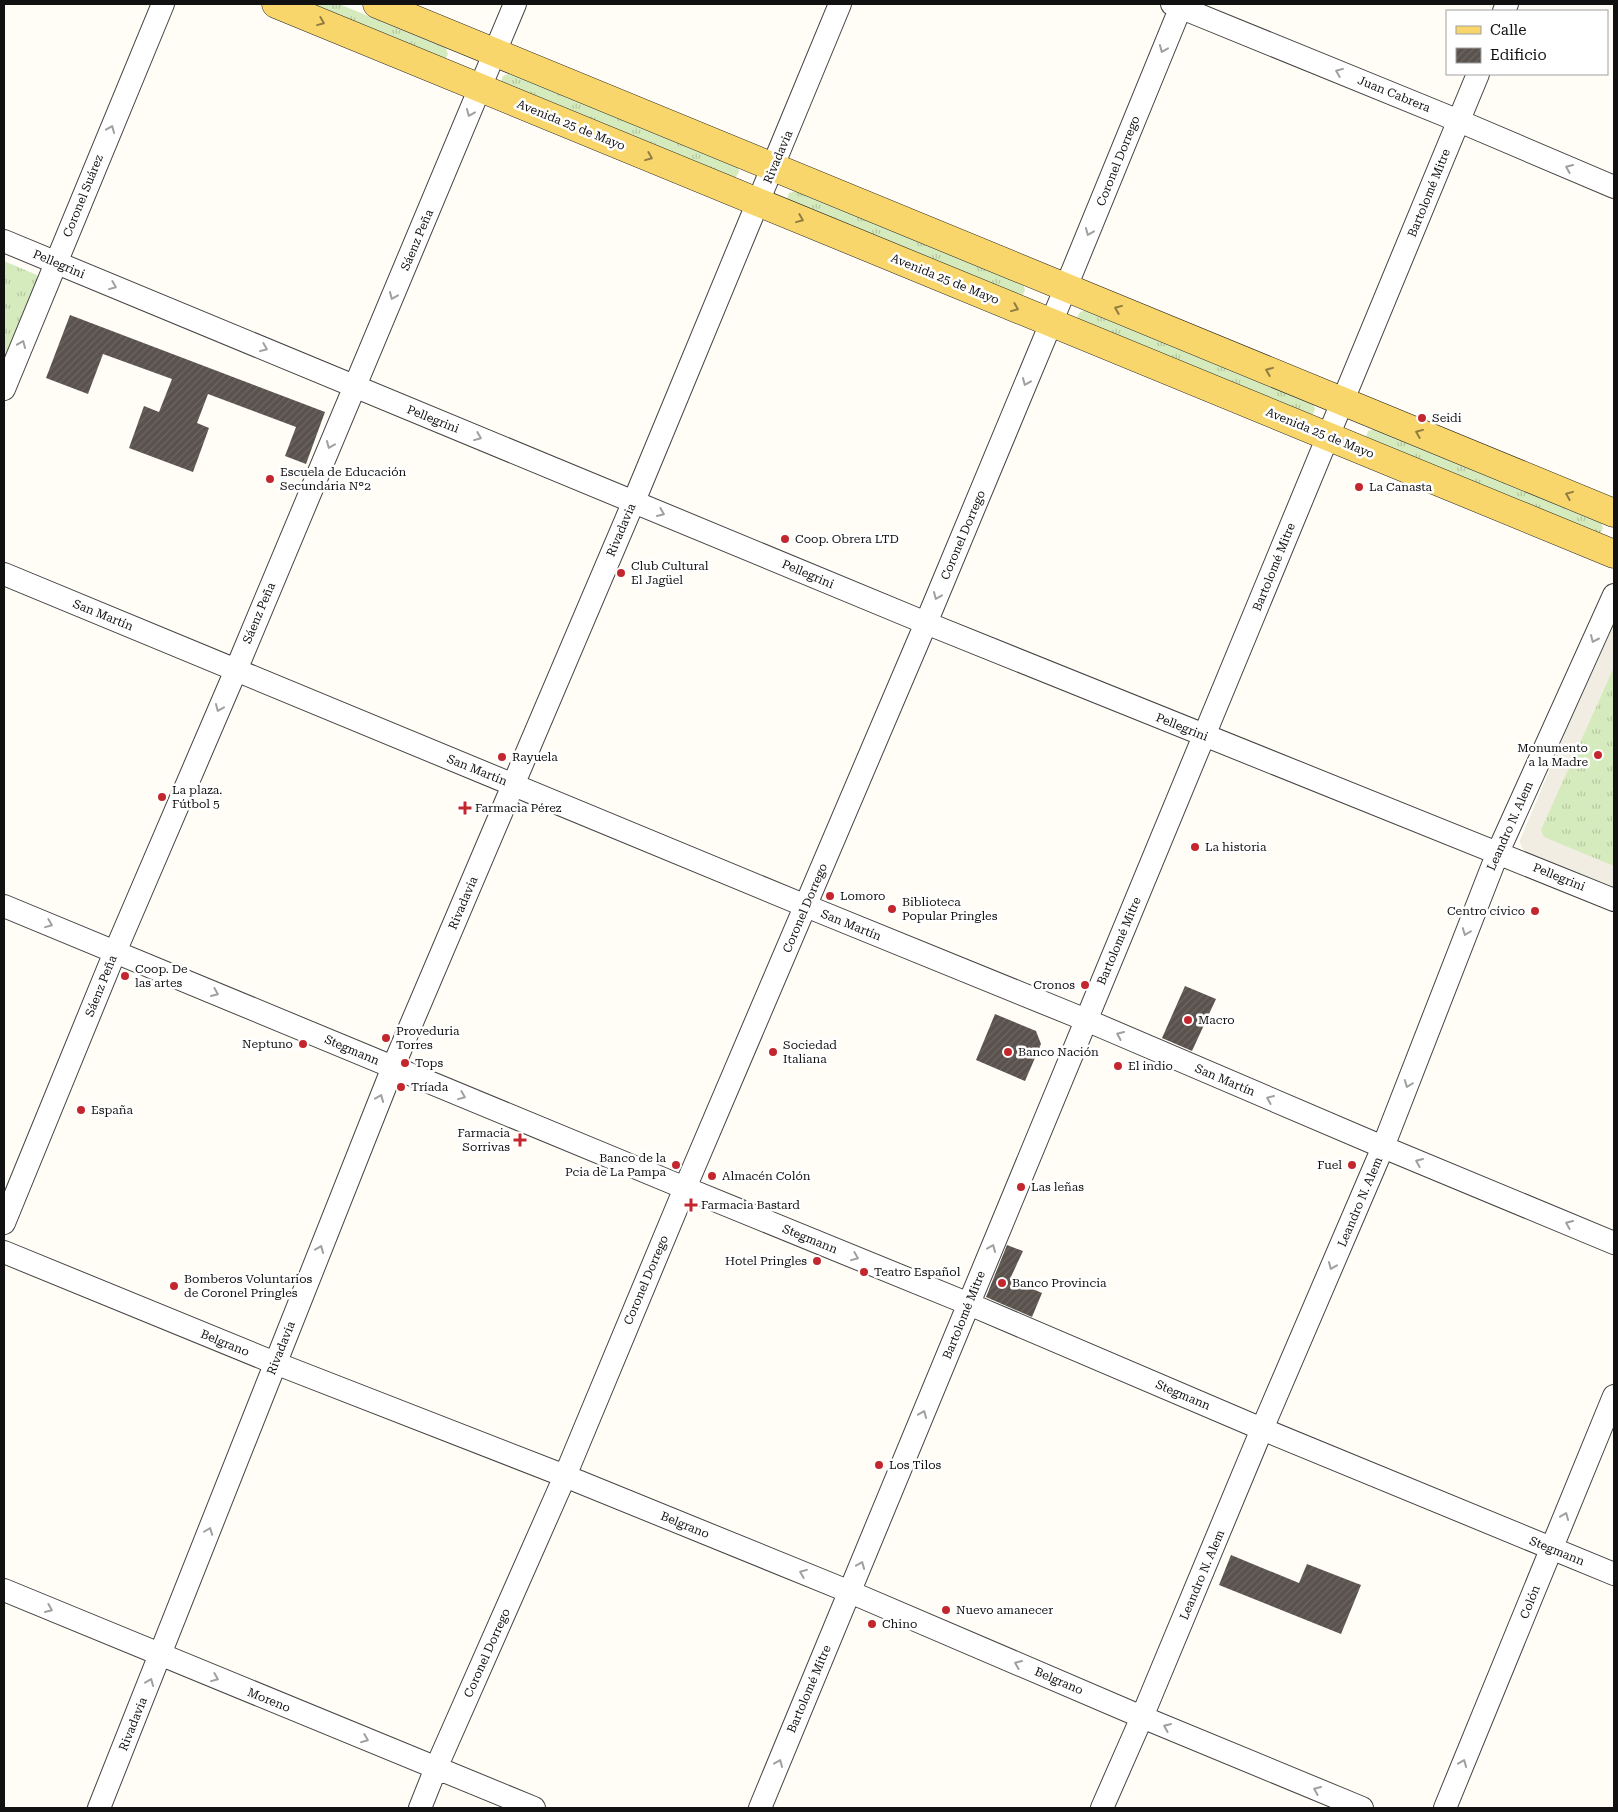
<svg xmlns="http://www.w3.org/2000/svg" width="1618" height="1812" viewBox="0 0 1618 1812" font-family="'Roboto Serif',serif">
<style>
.grass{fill:url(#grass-tufts)}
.plaza{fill:#f1ede2}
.building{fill:url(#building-hatch)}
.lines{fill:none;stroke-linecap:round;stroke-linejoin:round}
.minor-casing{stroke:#444;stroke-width:24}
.major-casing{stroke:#222;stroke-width:29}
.minor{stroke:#fff;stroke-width:22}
.major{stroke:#f9d66b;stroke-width:28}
.oneway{stroke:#917d42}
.oneway2{stroke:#a0a0a0}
.poi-dot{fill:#c4262e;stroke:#fff;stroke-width:2}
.labels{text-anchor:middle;stroke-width:5;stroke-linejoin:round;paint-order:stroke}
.street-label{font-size:12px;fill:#111;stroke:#fff}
.poi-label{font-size:12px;fill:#111;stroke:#fff;text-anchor:start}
</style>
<defs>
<pattern id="grass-tufts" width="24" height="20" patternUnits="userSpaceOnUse" patternTransform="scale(1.25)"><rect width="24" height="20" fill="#d5ebbd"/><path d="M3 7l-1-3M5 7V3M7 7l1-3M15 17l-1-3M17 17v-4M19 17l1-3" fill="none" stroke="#b6c8a1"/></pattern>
<pattern id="building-hatch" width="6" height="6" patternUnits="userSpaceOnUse" patternTransform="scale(1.25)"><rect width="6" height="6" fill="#5a524d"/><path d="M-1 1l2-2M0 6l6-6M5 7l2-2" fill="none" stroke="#6d6662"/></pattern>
</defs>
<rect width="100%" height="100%" fill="#fffdf5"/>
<path class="grass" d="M 298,4 L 339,4 L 446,48 L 448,54 L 445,60 Z
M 510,73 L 737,167 L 739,172 L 735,179 L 504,88 L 501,81 L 503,76 Z
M 796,191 L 1023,284 L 1025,290 L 1022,297 L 790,205 L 787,199 L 789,193 Z
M 4,261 L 37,275 L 39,296 L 4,382 Z
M 1086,310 L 1313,403 L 1315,409 L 1312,416 L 1080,325 L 1077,318 L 1080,312 Z
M 1375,429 L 1601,522 L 1603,528 L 1600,534 L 1369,443 L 1366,437 L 1368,431 Z
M 1614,618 L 1614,886 L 1527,853 L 1524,851 L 1520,841 Z"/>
<path class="plaza" d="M 1614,618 L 1614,667 L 1541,830 L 1544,837 L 1614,866 L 1614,886 L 1527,853 L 1524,851 L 1520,841 Z"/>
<path class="building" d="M 70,315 L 325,412 L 306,464 L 285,456 L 296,427 L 208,394 L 197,423 L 209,428 L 193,472 L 129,448 L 144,406 L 159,412 L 172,379 L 103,354 L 88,394 L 46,378 Z
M 1185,986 L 1216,999 L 1192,1051 L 1162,1038 Z
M 995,1014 L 1036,1031 L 1041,1044 L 1025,1081 L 976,1060 Z
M 1007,1245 L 1023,1251 L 1010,1279 L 1042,1293 L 1032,1317 L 986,1297 Z
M 1231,1555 L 1299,1583 L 1307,1564 L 1361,1585 L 1341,1634 L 1219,1585 Z"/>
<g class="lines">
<defs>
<path id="minor" d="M 1172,4 L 1459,121 L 1614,187
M 1504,11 L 1507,4
M 4,241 L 926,623 L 1614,900
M 4,389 L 163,4
M 4,574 L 806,906 L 1086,1020 L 1383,1147 L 1614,1243
M 4,906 L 685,1188 L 969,1304 L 1262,1429 L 1614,1574
M 4,1223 L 115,952 L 236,670 L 515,4
M 4,1252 L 275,1363 L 565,1476 L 850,1592 L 1142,1717 L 1362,1808
M 4,1590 L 534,1808
M 99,1808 L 393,1067 L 634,501 L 840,4
M 420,1808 L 436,1768 L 565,1476 L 685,1188 L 926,623 L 1066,287 L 1182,4
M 760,1808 L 1478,74
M 1102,1808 L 1142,1717 L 1262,1429 L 1383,1147 L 1498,852 L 1614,595
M 1445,1808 L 1614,1396"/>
<path id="major" d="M 276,4 L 1614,554
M 377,4 L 1614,513"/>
</defs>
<use href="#minor" class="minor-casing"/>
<use href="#major" class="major-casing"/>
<use href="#minor" class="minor"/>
<use href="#major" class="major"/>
</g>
<defs><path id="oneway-chevron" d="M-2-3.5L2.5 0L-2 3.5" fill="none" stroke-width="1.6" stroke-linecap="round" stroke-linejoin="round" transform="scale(1.25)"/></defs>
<g class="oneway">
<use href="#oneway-chevron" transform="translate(321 22) rotate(22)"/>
<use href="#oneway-chevron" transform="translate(649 157) rotate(22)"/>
<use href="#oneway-chevron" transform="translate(800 219) rotate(22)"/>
<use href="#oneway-chevron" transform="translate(1015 308) rotate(22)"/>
<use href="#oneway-chevron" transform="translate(1118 309) rotate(-158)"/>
<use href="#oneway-chevron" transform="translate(1269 371) rotate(-158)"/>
<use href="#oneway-chevron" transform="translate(1419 433) rotate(-158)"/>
<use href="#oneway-chevron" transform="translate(1569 495) rotate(-158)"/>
</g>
<g class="oneway2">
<use href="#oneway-chevron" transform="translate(1163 49) rotate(112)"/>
<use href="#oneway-chevron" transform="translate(1339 72) rotate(-158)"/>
<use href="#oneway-chevron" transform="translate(470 113) rotate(113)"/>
<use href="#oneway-chevron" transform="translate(111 129) rotate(-68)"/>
<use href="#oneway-chevron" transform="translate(1569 168) rotate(-157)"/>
<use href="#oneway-chevron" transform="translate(1089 232) rotate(112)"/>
<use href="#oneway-chevron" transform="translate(113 286) rotate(22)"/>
<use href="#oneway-chevron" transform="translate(393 296) rotate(113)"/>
<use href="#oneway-chevron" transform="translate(22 344) rotate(-68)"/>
<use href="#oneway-chevron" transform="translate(264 348) rotate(22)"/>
<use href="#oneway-chevron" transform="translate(1026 382) rotate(113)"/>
<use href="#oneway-chevron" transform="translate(478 437) rotate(22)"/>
<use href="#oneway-chevron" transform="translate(330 445) rotate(113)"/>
<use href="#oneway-chevron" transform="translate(661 513) rotate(23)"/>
<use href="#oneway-chevron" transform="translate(937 596) rotate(113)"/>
<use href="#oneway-chevron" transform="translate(1594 639) rotate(114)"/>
<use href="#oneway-chevron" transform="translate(219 708) rotate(113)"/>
<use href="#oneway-chevron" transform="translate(49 924) rotate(22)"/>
<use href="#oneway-chevron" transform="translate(1466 932) rotate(111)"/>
<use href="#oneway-chevron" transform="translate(215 993) rotate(23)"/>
<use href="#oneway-chevron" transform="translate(1120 1035) rotate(-157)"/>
<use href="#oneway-chevron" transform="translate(1408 1084) rotate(111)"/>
<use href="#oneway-chevron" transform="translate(462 1096) rotate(22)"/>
<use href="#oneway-chevron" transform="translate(380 1098) rotate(-68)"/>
<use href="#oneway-chevron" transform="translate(1270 1099) rotate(-157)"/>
<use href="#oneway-chevron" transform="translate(1419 1162) rotate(-157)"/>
<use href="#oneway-chevron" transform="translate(1569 1224) rotate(-157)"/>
<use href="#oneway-chevron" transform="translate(992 1248) rotate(-67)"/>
<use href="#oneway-chevron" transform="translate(320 1249) rotate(-68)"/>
<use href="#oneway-chevron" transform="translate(855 1257) rotate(22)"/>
<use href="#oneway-chevron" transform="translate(1332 1266) rotate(113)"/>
<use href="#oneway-chevron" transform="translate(923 1414) rotate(-68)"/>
<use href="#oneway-chevron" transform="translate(1565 1516) rotate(-68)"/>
<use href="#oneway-chevron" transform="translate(209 1531) rotate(-69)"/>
<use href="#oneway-chevron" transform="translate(861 1565) rotate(-68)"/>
<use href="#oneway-chevron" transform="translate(803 1573) rotate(-158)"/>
<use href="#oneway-chevron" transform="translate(49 1609) rotate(23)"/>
<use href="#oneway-chevron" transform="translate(1018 1664) rotate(-157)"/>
<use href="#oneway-chevron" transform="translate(215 1678) rotate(22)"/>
<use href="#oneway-chevron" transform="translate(150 1682) rotate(-68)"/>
<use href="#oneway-chevron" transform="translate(1167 1727) rotate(-157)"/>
<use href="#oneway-chevron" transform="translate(365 1739) rotate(22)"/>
<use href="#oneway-chevron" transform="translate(779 1763) rotate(-67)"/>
<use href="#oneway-chevron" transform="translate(1463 1763) rotate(-68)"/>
<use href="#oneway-chevron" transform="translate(1317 1790) rotate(-157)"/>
</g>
<g class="poi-dot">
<circle cx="1422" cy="418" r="5"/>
<circle cx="270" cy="479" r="5"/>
<circle cx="1359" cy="487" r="5"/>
<circle cx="785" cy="539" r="5"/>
<circle cx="621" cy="573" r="5"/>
<circle cx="1598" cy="755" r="5"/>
<circle cx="502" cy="757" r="5"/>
<circle cx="162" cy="797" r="5"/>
<path d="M462.5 800.5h5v5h5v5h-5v5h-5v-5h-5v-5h5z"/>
<circle cx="1195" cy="847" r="5"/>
<circle cx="830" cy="896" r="5"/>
<circle cx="892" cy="909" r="5"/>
<circle cx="1535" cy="911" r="5"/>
<circle cx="125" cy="976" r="5"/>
<circle cx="1085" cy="985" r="5"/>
<circle cx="1188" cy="1020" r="5"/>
<circle cx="386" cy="1038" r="5"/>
<circle cx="303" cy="1044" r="5"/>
<circle cx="773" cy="1052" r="5"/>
<circle cx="1008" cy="1052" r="5"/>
<circle cx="405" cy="1063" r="5"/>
<circle cx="1118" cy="1066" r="5"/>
<circle cx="401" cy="1087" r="5"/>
<circle cx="81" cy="1110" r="5"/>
<path d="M517.5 1132.5h5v5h5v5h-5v5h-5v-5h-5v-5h5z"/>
<circle cx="676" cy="1165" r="5"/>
<circle cx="1352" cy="1165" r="5"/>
<circle cx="712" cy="1176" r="5"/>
<circle cx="1021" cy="1187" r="5"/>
<path d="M688.5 1197.5h5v5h5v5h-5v5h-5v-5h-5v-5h5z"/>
<circle cx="817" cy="1261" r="5"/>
<circle cx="864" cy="1272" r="5"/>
<circle cx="1002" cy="1283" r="5"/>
<circle cx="174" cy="1286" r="5"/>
<circle cx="879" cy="1465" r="5"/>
<circle cx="946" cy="1610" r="5"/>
<circle cx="872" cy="1624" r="5"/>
</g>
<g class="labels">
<g class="street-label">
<text transform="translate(1394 94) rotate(22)" y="4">Juan Cabrera</text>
<text transform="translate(571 125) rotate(22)" y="4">Avenida 25 de Mayo</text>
<text transform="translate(778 157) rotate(-67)" y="4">Rivadavia</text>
<text transform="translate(1118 161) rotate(-68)" y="4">Coronel Dorrego</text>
<text transform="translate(1429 193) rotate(-68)" y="4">Bartolomé Mitre</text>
<text transform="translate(83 196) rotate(-68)" y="4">Coronel Suárez</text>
<text transform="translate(417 240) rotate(-67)" y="4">Sáenz Peña</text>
<text transform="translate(59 264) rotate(23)" y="4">Pellegrini</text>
<text transform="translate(945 279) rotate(22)" y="4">Avenida 25 de Mayo</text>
<text transform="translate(433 419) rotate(22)" y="4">Pellegrini</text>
<text transform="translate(1320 433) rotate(22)" y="4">Avenida 25 de Mayo</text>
<text transform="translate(621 530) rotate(-67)" y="4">Rivadavia</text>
<text transform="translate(963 535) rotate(-67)" y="4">Coronel Dorrego</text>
<text transform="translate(1274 567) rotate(-68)" y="4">Bartolomé Mitre</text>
<text transform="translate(808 574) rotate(23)" y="4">Pellegrini</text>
<text transform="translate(259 613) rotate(-67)" y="4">Sáenz Peña</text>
<text transform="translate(103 615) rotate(22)" y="4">San Martín</text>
<text transform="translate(1182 727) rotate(22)" y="4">Pellegrini</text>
<text transform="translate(477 770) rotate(22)" y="4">San Martín</text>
<text transform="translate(1510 826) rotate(-66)" y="4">Leandro N. Alem</text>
<text transform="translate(1559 877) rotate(22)" y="4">Pellegrini</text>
<text transform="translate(463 903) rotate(-67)" y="4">Rivadavia</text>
<text transform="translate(805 908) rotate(-67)" y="4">Coronel Dorrego</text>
<text transform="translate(851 925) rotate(22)" y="4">San Martín</text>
<text transform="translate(1119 941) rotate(-67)" y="4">Bartolomé Mitre</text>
<text transform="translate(101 986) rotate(-68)" y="4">Sáenz Peña</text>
<text transform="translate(352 1050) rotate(23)" y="4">Stegmann</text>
<text transform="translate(1225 1080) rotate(23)" y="4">San Martín</text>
<text transform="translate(1360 1202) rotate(-67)" y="4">Leandro N. Alem</text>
<text transform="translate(810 1239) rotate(22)" y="4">Stegmann</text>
<text transform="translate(646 1280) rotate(-67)" y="4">Coronel Dorrego</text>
<text transform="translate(964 1315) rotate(-68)" y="4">Bartolomé Mitre</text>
<text transform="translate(225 1343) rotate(22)" y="4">Belgrano</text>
<text transform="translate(281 1348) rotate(-68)" y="4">Rivadavia</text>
<text transform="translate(1183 1395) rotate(23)" y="4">Stegmann</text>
<text transform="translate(685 1525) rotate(22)" y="4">Belgrano</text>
<text transform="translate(1557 1551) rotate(22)" y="4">Stegmann</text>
<text transform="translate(1202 1575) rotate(-67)" y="4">Leandro N. Alem</text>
<text transform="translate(1530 1602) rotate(-68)" y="4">Colón</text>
<text transform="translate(487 1653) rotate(-66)" y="4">Coronel Dorrego</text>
<text transform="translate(1059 1681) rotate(23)" y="4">Belgrano</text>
<text transform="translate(809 1689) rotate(-67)" y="4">Bartolomé Mitre</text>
<text transform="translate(269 1700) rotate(22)" y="4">Moreno</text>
<text transform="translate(133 1724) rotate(-68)" y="4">Rivadavia</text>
</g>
<g class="poi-label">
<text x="1432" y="422">Seidi</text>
<text x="280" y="476">Escuela de Educación<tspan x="280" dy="14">Secundaria N°2</tspan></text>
<text x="1369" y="491">La Canasta</text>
<text x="795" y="543">Coop. Obrera LTD</text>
<text x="631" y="570">Club Cultural<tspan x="631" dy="14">El Jagüel</tspan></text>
<text x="1588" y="752" text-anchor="end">Monumento<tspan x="1588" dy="14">a la Madre</tspan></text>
<text x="512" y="761">Rayuela</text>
<text x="172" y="794">La plaza.<tspan x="172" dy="14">Fútbol 5</tspan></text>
<text x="475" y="812">Farmacia Pérez</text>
<text x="1205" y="851">La historia</text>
<text x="840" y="900">Lomoro</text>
<text x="902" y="906">Biblioteca<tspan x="902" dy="14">Popular Pringles</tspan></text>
<text x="1525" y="915" text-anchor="end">Centro cívico</text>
<text x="135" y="973">Coop. De<tspan x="135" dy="14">las artes</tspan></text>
<text x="1075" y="989" text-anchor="end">Cronos</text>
<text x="1198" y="1024">Macro</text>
<text x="396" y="1035">Proveduria<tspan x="396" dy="14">Torres</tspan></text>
<text x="293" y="1048" text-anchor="end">Neptuno</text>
<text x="783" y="1049">Sociedad<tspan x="783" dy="14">Italiana</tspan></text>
<text x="1018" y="1056">Banco Nación</text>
<text x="415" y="1067">Tops</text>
<text x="1128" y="1070">El indio</text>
<text x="411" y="1091">Tríada</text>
<text x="91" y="1114">España</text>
<text x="510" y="1137" text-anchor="end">Farmacia<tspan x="510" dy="14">Sorrivas</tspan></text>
<text x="666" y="1162" text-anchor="end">Banco de la<tspan x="666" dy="14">Pcia de La Pampa</tspan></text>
<text x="1342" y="1169" text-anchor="end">Fuel</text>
<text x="722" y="1180">Almacén Colón</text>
<text x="1031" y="1191">Las leñas</text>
<text x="701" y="1209">Farmacia Bastard</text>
<text x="807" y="1265" text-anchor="end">Hotel Pringles</text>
<text x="874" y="1276">Teatro Español</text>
<text x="184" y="1283">Bomberos Voluntarios<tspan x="184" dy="14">de Coronel Pringles</tspan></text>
<text x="1012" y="1287">Banco Provincia</text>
<text x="889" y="1469">Los Tilos</text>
<text x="956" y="1614">Nuevo amanecer</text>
<text x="882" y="1628">Chino</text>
</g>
</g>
<rect width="1618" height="1812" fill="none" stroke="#111111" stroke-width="10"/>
<rect x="1446" y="10" width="162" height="65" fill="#ffffff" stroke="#a0a0a0"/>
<rect x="1456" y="26" width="25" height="8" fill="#f9d66b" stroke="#a0a0a0"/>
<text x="1490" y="35" font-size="15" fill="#111111">Calle</text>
<rect x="1456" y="48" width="25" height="15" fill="url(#building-hatch)" stroke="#a0a0a0"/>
<text x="1490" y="60" font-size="15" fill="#111111">Edificio</text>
</svg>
